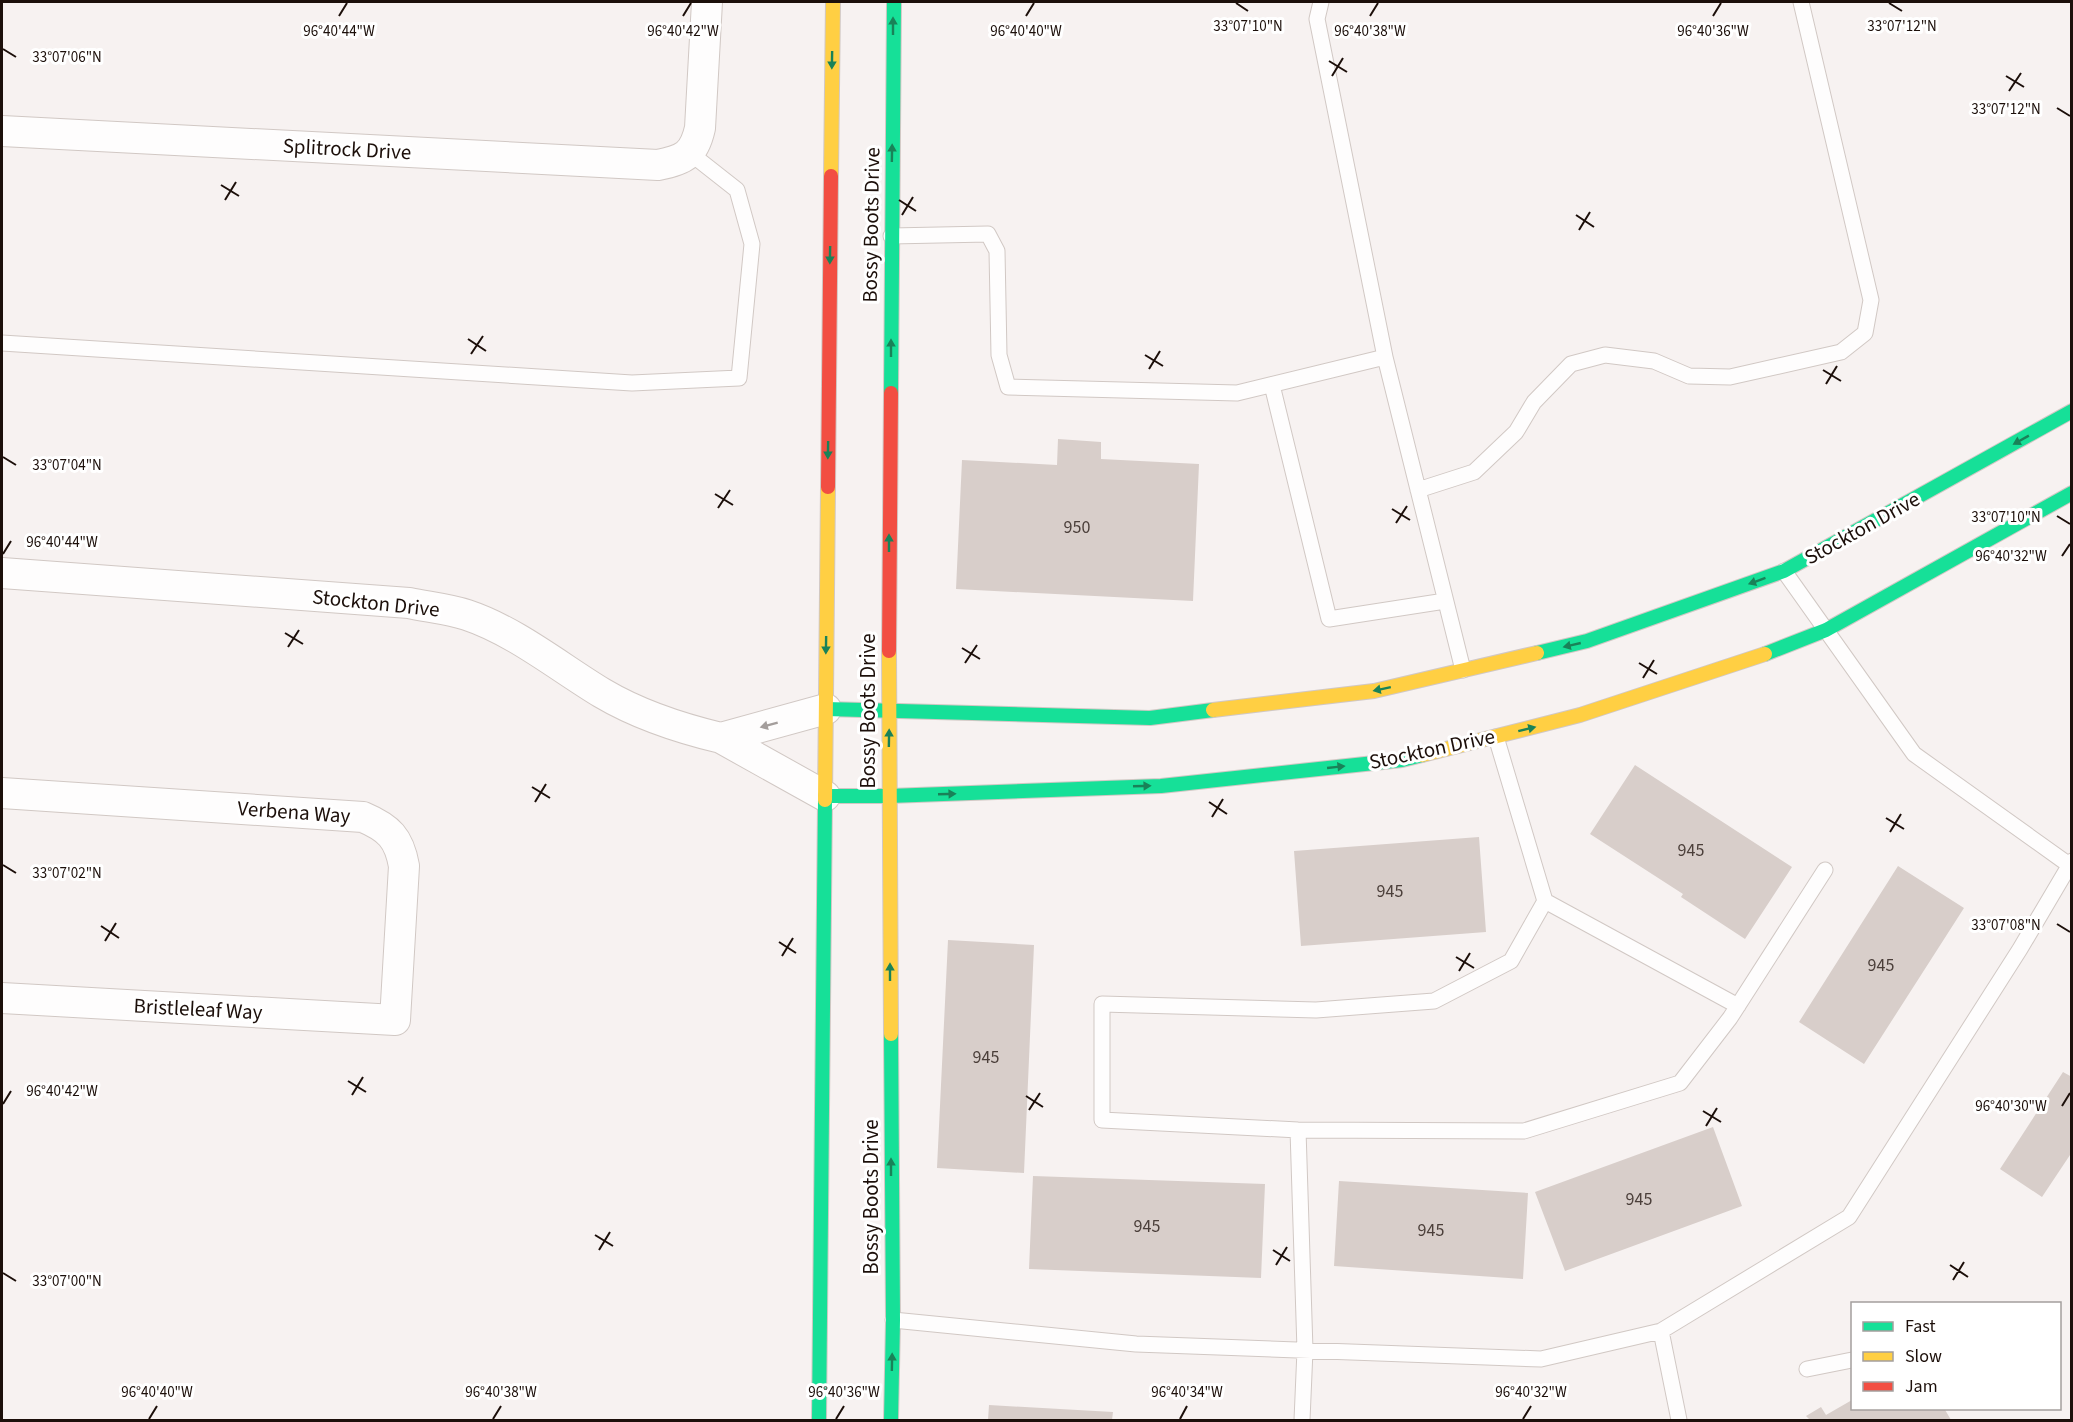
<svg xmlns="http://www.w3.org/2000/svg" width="2073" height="1422" viewBox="0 0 2073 1422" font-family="'Source Sans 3',sans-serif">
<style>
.building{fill:#d8ceca}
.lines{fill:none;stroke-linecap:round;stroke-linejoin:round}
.lane-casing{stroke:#d1c8c4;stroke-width:17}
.street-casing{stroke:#d1c8c4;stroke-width:32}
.fast-casing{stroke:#d1c8c4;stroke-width:16}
.slow-casing{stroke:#d1c8c4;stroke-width:16}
.jam-casing{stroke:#d1c8c4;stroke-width:16}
.lane{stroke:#fefdfd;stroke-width:15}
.street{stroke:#fefdfd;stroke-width:30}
.fast{stroke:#16e098;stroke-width:14}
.slow{stroke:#ffcf43;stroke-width:14}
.jam{stroke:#f24e42;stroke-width:14}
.oneway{fill:#198258}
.oneway2{fill:#a49e9c}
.ticks{fill:none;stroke:#1c0f0a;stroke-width:2}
.labels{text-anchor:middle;stroke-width:6;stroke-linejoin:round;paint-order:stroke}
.number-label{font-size:18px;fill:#4b3f3a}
.street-label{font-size:21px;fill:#1c0f0a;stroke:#fff}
.ticks-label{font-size:15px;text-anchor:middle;fill:#1c0f0a;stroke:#fff;stroke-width:6;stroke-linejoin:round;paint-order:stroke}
</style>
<rect width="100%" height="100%" fill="#f7f2f1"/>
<path class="building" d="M 1058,439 L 1101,442 L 1101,459 L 1199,464 L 1193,601 L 956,589 L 962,460 L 1057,465 Z
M 1635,765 L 1792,867 L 1745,939 L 1681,897 L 1683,894 L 1590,834 Z
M 1479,837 L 1486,932 L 1301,946 L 1294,851 Z
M 1898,866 L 1964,908 L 1864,1064 L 1799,1022 Z
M 948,940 L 1034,945 L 1024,1173 L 937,1168 Z
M 2063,1072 L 2072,1077 L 2072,1152 L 2042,1197 L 2000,1169 Z
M 1713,1127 L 1742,1206 L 1565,1271 L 1535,1192 Z
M 1033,1176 L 1265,1184 L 1261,1278 L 1029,1269 Z
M 1339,1181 L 1528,1193 L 1523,1279 L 1334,1266 Z
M 1852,1400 L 1852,1408 L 1944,1408 L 1951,1420 L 1810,1420 L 1806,1416 L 1821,1407 L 1826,1415 Z
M 989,1405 L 1113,1412 L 1112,1420 L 988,1420 Z"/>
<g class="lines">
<defs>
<path id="lane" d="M 1321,2 L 1317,19 L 1385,357
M 891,236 L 988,234 L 997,251 L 999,355 L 1008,387 L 1237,393 L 1385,357 L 1463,670
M 2,343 L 632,383 L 739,378 L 752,244 L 737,190 L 690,153
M 1272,385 L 1329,619 L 1445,601
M 1418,490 L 1474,472 L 1516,432 L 1534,402 L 1571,364 L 1605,355 L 1654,361 L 1689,376 L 1730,377 L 1841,352 L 1865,333 L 1871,300 L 1801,2
M 1784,571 L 1914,754 L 2072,867
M 1496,737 L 1545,901 L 1738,1006
M 1545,901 L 1511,961 L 1434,1001 L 1316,1010 L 1102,1004 L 1102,1120 L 1298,1130 L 1524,1131 L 1680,1083 L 1730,1018 L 1825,870
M 1298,1130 L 1305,1350 L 1302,1420
M 893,1320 L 1136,1344 L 1541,1359 L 1661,1331 L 1849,1217 L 2020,949 L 2072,861
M 1661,1331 L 1679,1420
M 1807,1369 L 1852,1360"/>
<path id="street" d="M 2,131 L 658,165 C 684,160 694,155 700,128 L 707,2
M 2,573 L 409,603 C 428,607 449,609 467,615 C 515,631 559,667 602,693 C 639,715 679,728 721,738
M 2,793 L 363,817 C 389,828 399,838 404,866 L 395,1020 L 2,998
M 825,796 L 721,738 L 826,709"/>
<path id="fast" d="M 891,393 L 894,2
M 1537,653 L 1587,641 L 1784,571 L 2072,411
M 1765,654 L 1826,630 L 2072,493
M 826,709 L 1150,718 L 1213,710
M 825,796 L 889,796 L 1161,786 L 1402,760 L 1422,755
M 819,1420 L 825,800
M 891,1420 L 893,1320 L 891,1034"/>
<path id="slow" d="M 831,176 L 833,2
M 889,651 L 891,1034
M 1213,710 L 1374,691 L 1537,653
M 1422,755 L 1580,715 L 1765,654
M 825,800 L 828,487"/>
<path id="jam" d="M 828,487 L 831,176
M 889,651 L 891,393"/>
</defs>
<use href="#lane" class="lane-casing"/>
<use href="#street" class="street-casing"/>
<use href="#fast" class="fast-casing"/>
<use href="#slow" class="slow-casing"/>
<use href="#jam" class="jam-casing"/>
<use href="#lane" class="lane"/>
<use href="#street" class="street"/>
<use href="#fast" class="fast"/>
<use href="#slow" class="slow"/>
<use href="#jam" class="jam"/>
</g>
<defs><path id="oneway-solid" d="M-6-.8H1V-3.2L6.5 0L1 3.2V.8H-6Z" transform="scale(1.5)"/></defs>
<g class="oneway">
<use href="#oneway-solid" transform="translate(893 26) rotate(-90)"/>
<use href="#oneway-solid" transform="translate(832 60) rotate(91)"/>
<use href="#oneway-solid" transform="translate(892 153) rotate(-89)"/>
<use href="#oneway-solid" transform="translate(830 255) rotate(91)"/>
<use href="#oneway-solid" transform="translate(891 348) rotate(-90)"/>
<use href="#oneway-solid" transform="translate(2021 440) rotate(151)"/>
<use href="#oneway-solid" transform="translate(828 450) rotate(91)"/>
<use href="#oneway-solid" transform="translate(889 543) rotate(-90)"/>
<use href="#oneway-solid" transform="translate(1757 581) rotate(160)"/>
<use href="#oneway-solid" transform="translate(826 645) rotate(91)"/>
<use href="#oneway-solid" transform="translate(1572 645) rotate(167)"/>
<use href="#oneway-solid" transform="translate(1382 689) rotate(168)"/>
<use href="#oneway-solid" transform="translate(1527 729) rotate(-14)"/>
<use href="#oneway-solid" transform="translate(889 738) rotate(-89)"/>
<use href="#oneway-solid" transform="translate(1336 767) rotate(-6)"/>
<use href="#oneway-solid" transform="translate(1142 786) rotate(-2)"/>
<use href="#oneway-solid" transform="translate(947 794) rotate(-2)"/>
<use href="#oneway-solid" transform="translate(890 972) rotate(-90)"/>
<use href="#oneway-solid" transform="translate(891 1167) rotate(-90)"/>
<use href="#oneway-solid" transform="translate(892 1362) rotate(-89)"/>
</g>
<use class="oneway2" href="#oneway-solid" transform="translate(769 725) rotate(165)"/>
<path class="ticks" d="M 1236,3 L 1248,11M 1889,3 L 1902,11M 339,16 L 347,3M 683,16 L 691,3M 1026,16 L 1034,3M 1370,16 L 1378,3M 1713,16 L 1721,3M 3,49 L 16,57M 1329,61 L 1347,72M 1332,76 L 1343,58M 2006,76 L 2024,87M 2009,91 L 2021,73M 2057,108 L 2070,116M 221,185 L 239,196M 225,200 L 236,182M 899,200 L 916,211M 902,215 L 913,197M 1576,215 L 1594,227M 1579,230 L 1590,212M 468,339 L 486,351M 471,354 L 483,336M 1145,355 L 1163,366M 1149,369 L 1160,351M 1823,370 L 1841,381M 1826,384 L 1837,366M 3,457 L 16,465M 715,494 L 733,505M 718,508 L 730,490M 1392,509 L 1410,520M 2057,516 L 2070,524M 1396,523 L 1407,506M 3,554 L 11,541M 2062,556 L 2070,544M 285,633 L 303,644M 288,647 L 299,630M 962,648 L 980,659M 965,663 L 977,645M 1639,663 L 1657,674M 1643,678 L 1654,660M 532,787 L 550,798M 535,802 L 546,784M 1209,802 L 1227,814M 1212,817 L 1223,799M 1886,818 L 1904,829M 1890,832 L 1901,814M 3,865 L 16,873M 2057,924 L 2070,932M 101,926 L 119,938M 105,941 L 116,923M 779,942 L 796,953M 782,956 L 793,938M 1456,957 L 1474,968M 1459,971 L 1470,953M 348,1081 L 366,1092M 352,1095 L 363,1077M 1026,1096 L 1043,1107M 3,1104 L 11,1091M 2062,1106 L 2070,1093M 1029,1110 L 1040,1093M 1703,1111 L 1721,1122M 1706,1126 L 1717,1108M 595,1235 L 613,1246M 599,1250 L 610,1232M 1273,1250 L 1290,1261M 1276,1265 L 1287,1247M 1950,1265 L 1968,1277M 3,1273 L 16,1281M 1953,1280 L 1964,1262M 149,1419 L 157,1406M 493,1419 L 501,1406M 836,1419 L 844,1406M 1180,1419 L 1187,1406M 1523,1419 L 1531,1406"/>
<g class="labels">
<g class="number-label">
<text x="1077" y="533">950</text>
<text x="1691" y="856">945</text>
<text x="1390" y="897">945</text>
<text x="1881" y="971">945</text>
<text x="986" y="1063">945</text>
<text x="1639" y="1205">945</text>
<text x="1147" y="1232">945</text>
<text x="1431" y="1236">945</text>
</g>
<g class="street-label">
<text transform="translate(347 149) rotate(3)" y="7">Splitrock Drive</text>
<text transform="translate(871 225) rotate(-89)" y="7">Bossy Boots Drive</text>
<text transform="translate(1862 528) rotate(-29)" y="7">Stockton Drive</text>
<text transform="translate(376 603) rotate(6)" y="7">Stockton Drive</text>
<text transform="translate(868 711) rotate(-90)" y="7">Bossy Boots Drive</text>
<text transform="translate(1432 749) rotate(-12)" y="7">Stockton Drive</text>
<text transform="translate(294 812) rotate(4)" y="7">Verbena Way</text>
<text transform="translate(198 1009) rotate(3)" y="7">Bristleleaf Way</text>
<text transform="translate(871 1197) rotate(-90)" y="7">Bossy Boots Drive</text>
</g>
</g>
<g class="ticks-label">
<text x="1248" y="31">33°07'10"N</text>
<text x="1902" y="31">33°07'12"N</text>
<text x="339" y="36">96°40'44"W</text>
<text x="683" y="36">96°40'42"W</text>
<text x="1026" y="36">96°40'40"W</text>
<text x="1370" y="36">96°40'38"W</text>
<text x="1713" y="36">96°40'36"W</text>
<text x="67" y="62">33°07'06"N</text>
<text x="2006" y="114">33°07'12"N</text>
<text x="67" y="470">33°07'04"N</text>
<text x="2006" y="522">33°07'10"N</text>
<text x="62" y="547">96°40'44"W</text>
<text x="2011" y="561">96°40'32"W</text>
<text x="67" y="878">33°07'02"N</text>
<text x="2006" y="930">33°07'08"N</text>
<text x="62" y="1096">96°40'42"W</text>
<text x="2011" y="1111">96°40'30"W</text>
<text x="67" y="1286">33°07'00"N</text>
<text x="157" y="1397">96°40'40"W</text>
<text x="501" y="1397">96°40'38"W</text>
<text x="844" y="1397">96°40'36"W</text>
<text x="1187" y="1397">96°40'34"W</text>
<text x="1531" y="1397">96°40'32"W</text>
</g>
<rect width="2073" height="1422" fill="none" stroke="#1c0f0a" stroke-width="6"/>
<rect x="1851" y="1302" width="210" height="108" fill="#ffffff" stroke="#a49f9d" stroke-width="1.5"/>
<rect x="1863" y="1322" width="30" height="9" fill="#16e098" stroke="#a49f9d" stroke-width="1.5"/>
<text x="1905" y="1332" font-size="18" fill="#1c0f0a">Fast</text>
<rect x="1863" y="1352" width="30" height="9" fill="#ffcf43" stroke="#a49f9d" stroke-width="1.5"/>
<text x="1905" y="1362" font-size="18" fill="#1c0f0a">Slow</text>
<rect x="1863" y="1382" width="30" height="9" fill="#f24e42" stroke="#a49f9d" stroke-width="1.5"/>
<text x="1905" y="1392" font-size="18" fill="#1c0f0a">Jam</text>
</svg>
